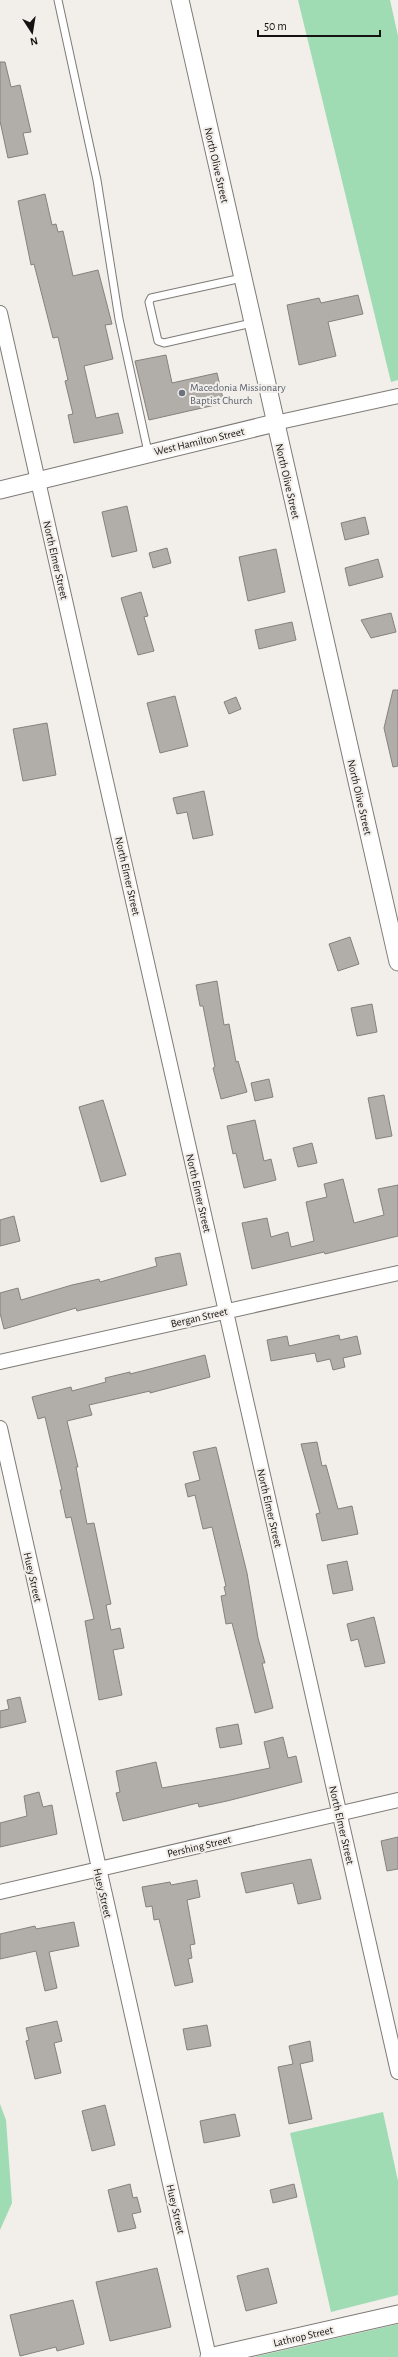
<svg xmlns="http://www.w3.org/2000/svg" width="398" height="2357" viewBox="0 0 398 2357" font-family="'Alegreya Sans',sans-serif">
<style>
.green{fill:#9fdcb3}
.building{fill:#b1aeaa;stroke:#85827e}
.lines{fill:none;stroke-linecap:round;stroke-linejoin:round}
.service-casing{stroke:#7e7b77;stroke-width:9}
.minor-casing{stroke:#7e7b77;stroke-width:16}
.tertiary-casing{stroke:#7e7b77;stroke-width:19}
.service{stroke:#fff;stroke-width:7}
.minor{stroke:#fff;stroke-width:14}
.tertiary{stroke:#fff;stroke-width:17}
.worship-dot{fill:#6b7280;stroke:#f2eeea;stroke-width:1.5}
.labels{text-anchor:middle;stroke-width:4;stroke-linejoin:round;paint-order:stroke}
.street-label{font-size:11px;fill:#141311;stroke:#f2eeea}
.worship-label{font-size:11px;fill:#5b616d;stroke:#f2eeea;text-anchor:start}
</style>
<rect width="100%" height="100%" fill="#f2eeea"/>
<path class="green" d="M 298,0 L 390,0 L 398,36 L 398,380 L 391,382 Z
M 0,2104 L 6,2120 L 12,2203 L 0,2230 Z
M 383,2112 L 398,2181 L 398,2295 L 331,2312 L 290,2133 Z
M 398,2324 L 398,2357 L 254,2357 Z"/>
<path class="building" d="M 0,62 L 5,62 L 11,87 L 20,85 L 31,132 L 23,133 L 28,154 L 8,158 L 0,121 Z
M 45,194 L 52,225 L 56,224 L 58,232 L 63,231 L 73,276 L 98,270 L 112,324 L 105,325 L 113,359 L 84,366 L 96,418 L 118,413 L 123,433 L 74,443 L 68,415 L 73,414 L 65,381 L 68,380 L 58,337 L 53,338 L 34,264 L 31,265 L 18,201 Z
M 358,295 L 363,314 L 328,322 L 336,356 L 299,365 L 287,305 L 319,298 L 321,303 Z
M 166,355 L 172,383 L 217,373 L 224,403 L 149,420 L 135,361 Z
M 127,506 L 137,551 L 112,557 L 102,512 Z
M 365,517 L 369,534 L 345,540 L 341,523 Z
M 167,548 L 171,563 L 153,568 L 149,553 Z
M 276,549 L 285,592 L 248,601 L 239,557 Z
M 378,559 L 383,577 L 349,586 L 345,568 Z
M 141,592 L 148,616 L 144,617 L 154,651 L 138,655 L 121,598 Z
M 391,613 L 396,632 L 371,638 L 361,620 Z
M 292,622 L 296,640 L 259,649 L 255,630 Z
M 393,690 L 398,690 L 398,766 L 393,767 L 384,728 Z
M 175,696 L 188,746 L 160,753 L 147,703 Z
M 236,697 L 241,709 L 229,714 L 224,702 Z
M 47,723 L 56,775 L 23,781 L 13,729 Z
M 204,791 L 213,835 L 193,839 L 187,812 L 177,814 L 173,798 Z
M 350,937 L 359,964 L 338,971 L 329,944 Z
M 217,981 L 224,1025 L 229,1024 L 236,1062 L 238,1061 L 247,1092 L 221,1099 L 213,1068 L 215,1067 L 203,1006 L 200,1006 L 196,985 Z
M 372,1004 L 377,1032 L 357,1036 L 351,1008 Z
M 269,1079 L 273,1097 L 255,1101 L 251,1083 Z
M 384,1095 L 392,1136 L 376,1139 L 368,1098 Z
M 103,1100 L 126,1175 L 101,1182 L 79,1107 Z
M 255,1120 L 264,1161 L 271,1159 L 276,1180 L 244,1188 L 236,1153 L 233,1154 L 227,1126 Z
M 312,1143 L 317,1163 L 298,1167 L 293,1148 Z
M 343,1179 L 354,1223 L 384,1215 L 378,1189 L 398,1185 L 398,1236 L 325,1254 L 324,1252 L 252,1269 L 242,1223 L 267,1218 L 271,1237 L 288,1232 L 291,1247 L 314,1241 L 306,1202 L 327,1197 L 324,1184 Z
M 14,1216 L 20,1241 L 0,1246 L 0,1220 Z
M 180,1253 L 187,1285 L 111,1303 L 77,1311 L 76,1308 L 4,1329 L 0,1313 L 0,1293 L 18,1288 L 21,1300 L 72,1285 L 99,1279 L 100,1282 L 157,1266 L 155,1258 Z
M 339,1335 L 340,1340 L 357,1336 L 361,1354 L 343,1358 L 345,1367 L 333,1370 L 330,1359 L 317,1362 L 315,1353 L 271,1361 L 267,1340 L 287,1336 L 289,1346 Z
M 205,1355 L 210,1377 L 150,1393 L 150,1391 L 89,1405 L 92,1415 L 67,1421 L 78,1467 L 76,1467 L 87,1524 L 94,1523 L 111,1604 L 106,1605 L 111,1630 L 120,1628 L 124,1648 L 113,1650 L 122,1695 L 99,1700 L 85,1621 L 94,1619 L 71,1517 L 66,1518 L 60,1490 L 62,1490 L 45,1417 L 38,1419 L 32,1397 L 71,1387 L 72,1391 L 106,1382 L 105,1378 L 130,1372 L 130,1374 Z
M 317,1442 L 322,1466 L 326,1465 L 338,1509 L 352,1506 L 358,1534 L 322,1541 L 316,1514 L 320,1513 L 301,1444 Z
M 216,1447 L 247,1573 L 258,1638 L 265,1663 L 262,1663 L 273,1708 L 255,1713 L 232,1623 L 226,1624 L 221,1596 L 226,1595 L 224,1587 L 226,1586 L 212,1527 L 203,1529 L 195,1495 L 188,1497 L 185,1484 L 200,1480 L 193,1452 Z
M 347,1561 L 353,1590 L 333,1594 L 327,1565 Z
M 374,1617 L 385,1663 L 365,1667 L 358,1639 L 351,1641 L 347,1624 Z
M 20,1697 L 26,1722 L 0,1728 L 0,1711 L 9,1709 L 7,1700 Z
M 238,1724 L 242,1744 L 220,1748 L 216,1728 Z
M 283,1737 L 288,1758 L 296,1756 L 302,1782 L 227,1801 L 199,1807 L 198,1803 L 123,1821 L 116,1793 L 120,1792 L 116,1771 L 156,1762 L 162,1788 L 235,1775 L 270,1768 L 264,1742 Z
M 39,1792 L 43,1807 L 52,1805 L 57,1834 L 0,1847 L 0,1823 L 27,1816 L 24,1796 Z
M 398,1837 L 398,1869 L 387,1871 L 381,1841 Z
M 311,1859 L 321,1899 L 298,1904 L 293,1883 L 246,1893 L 241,1873 Z
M 197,1880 L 200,1897 L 187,1900 L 195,1944 L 190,1945 L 192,1958 L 188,1959 L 193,1982 L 175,1986 L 159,1919 L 154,1920 L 152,1906 L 146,1907 L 142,1887 L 170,1882 L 171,1885 Z
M 74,1922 L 79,1946 L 49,1952 L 57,1988 L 45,1991 L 36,1951 L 0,1959 L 0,1934 L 35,1926 L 36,1929 Z
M 57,2021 L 62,2041 L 54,2043 L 61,2073 L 35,2079 L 26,2041 L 29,2040 L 26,2028 Z
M 207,2025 L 211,2046 L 187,2050 L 183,2029 Z
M 310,2041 L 313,2061 L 300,2064 L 312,2119 L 289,2124 L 278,2067 L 293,2064 L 289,2046 Z
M 105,2105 L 115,2145 L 92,2151 L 82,2111 Z
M 235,2114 L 240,2136 L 204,2143 L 200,2121 Z
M 130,2184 L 133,2198 L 137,2197 L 141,2212 L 132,2214 L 136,2228 L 118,2232 L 108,2190 Z
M 294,2184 L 297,2197 L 273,2203 L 270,2190 Z
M 157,2268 L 171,2327 L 110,2341 L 96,2282 Z
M 268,2268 L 277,2303 L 246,2311 L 237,2276 Z
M 73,2300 L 84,2344 L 57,2351 L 56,2347 L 20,2356 L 10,2315 Z"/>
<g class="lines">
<defs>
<path id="service" d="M 58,0 L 97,180 L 119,319 L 148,452
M 242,278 L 151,298 L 149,302 L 158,341 L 164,343 L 252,323"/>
<path id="minor" d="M 0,313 L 398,2072
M 275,423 L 398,396
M 0,1362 L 398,1273
M 0,1428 L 209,2357
M 0,1892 L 398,1800"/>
<path id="tertiary" d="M 180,0 L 398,962
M 0,490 L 275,423
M 209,2357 L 398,2314"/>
</defs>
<use href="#service" class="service-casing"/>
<use href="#minor" class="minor-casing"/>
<use href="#tertiary" class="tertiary-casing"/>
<use href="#service" class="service"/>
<use href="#minor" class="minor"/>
<use href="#tertiary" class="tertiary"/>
</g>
<circle class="worship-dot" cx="182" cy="393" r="4"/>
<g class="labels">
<g class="street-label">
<text transform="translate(217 165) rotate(77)" y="4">North Olive Street</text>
<text transform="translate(199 441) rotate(-13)" y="4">West Hamilton Street</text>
<text transform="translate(288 481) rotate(77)" y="4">North Olive Street</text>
<text transform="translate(56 560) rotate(77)" y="4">North Elmer Street</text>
<text transform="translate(360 797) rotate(77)" y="4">North Olive Street</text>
<text transform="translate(128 876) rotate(77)" y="4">North Elmer Street</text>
<text transform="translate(199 1193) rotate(77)" y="4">North Elmer Street</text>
<text transform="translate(199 1317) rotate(-13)" y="4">Bergan Street</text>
<text transform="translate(270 1508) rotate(77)" y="4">North Elmer Street</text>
<text transform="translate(33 1577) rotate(77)" y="4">Huey Street</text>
<text transform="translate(342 1825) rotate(77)" y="4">North Elmer Street</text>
<text transform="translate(199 1846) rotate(-13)" y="4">Pershing Street</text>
<text transform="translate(103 1893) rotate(77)" y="4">Huey Street</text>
<text transform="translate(176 2209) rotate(77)" y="4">Huey Street</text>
<text transform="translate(303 2336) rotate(-13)" y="4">Lathrop Street</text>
</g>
<g class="worship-label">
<text x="190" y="391">Macedonia Missionary<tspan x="190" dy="13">Baptist Church</tspan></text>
</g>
</g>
<g transform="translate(32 32) rotate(168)" stroke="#f2eeea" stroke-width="3" paint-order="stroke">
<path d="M0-3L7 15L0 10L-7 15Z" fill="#141311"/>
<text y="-6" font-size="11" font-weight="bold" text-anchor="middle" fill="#141311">N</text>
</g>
<path d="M258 30v6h122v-6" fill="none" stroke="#141311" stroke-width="2"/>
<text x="264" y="30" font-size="12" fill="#141311" stroke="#f2eeea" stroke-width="3" paint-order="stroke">50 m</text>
</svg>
